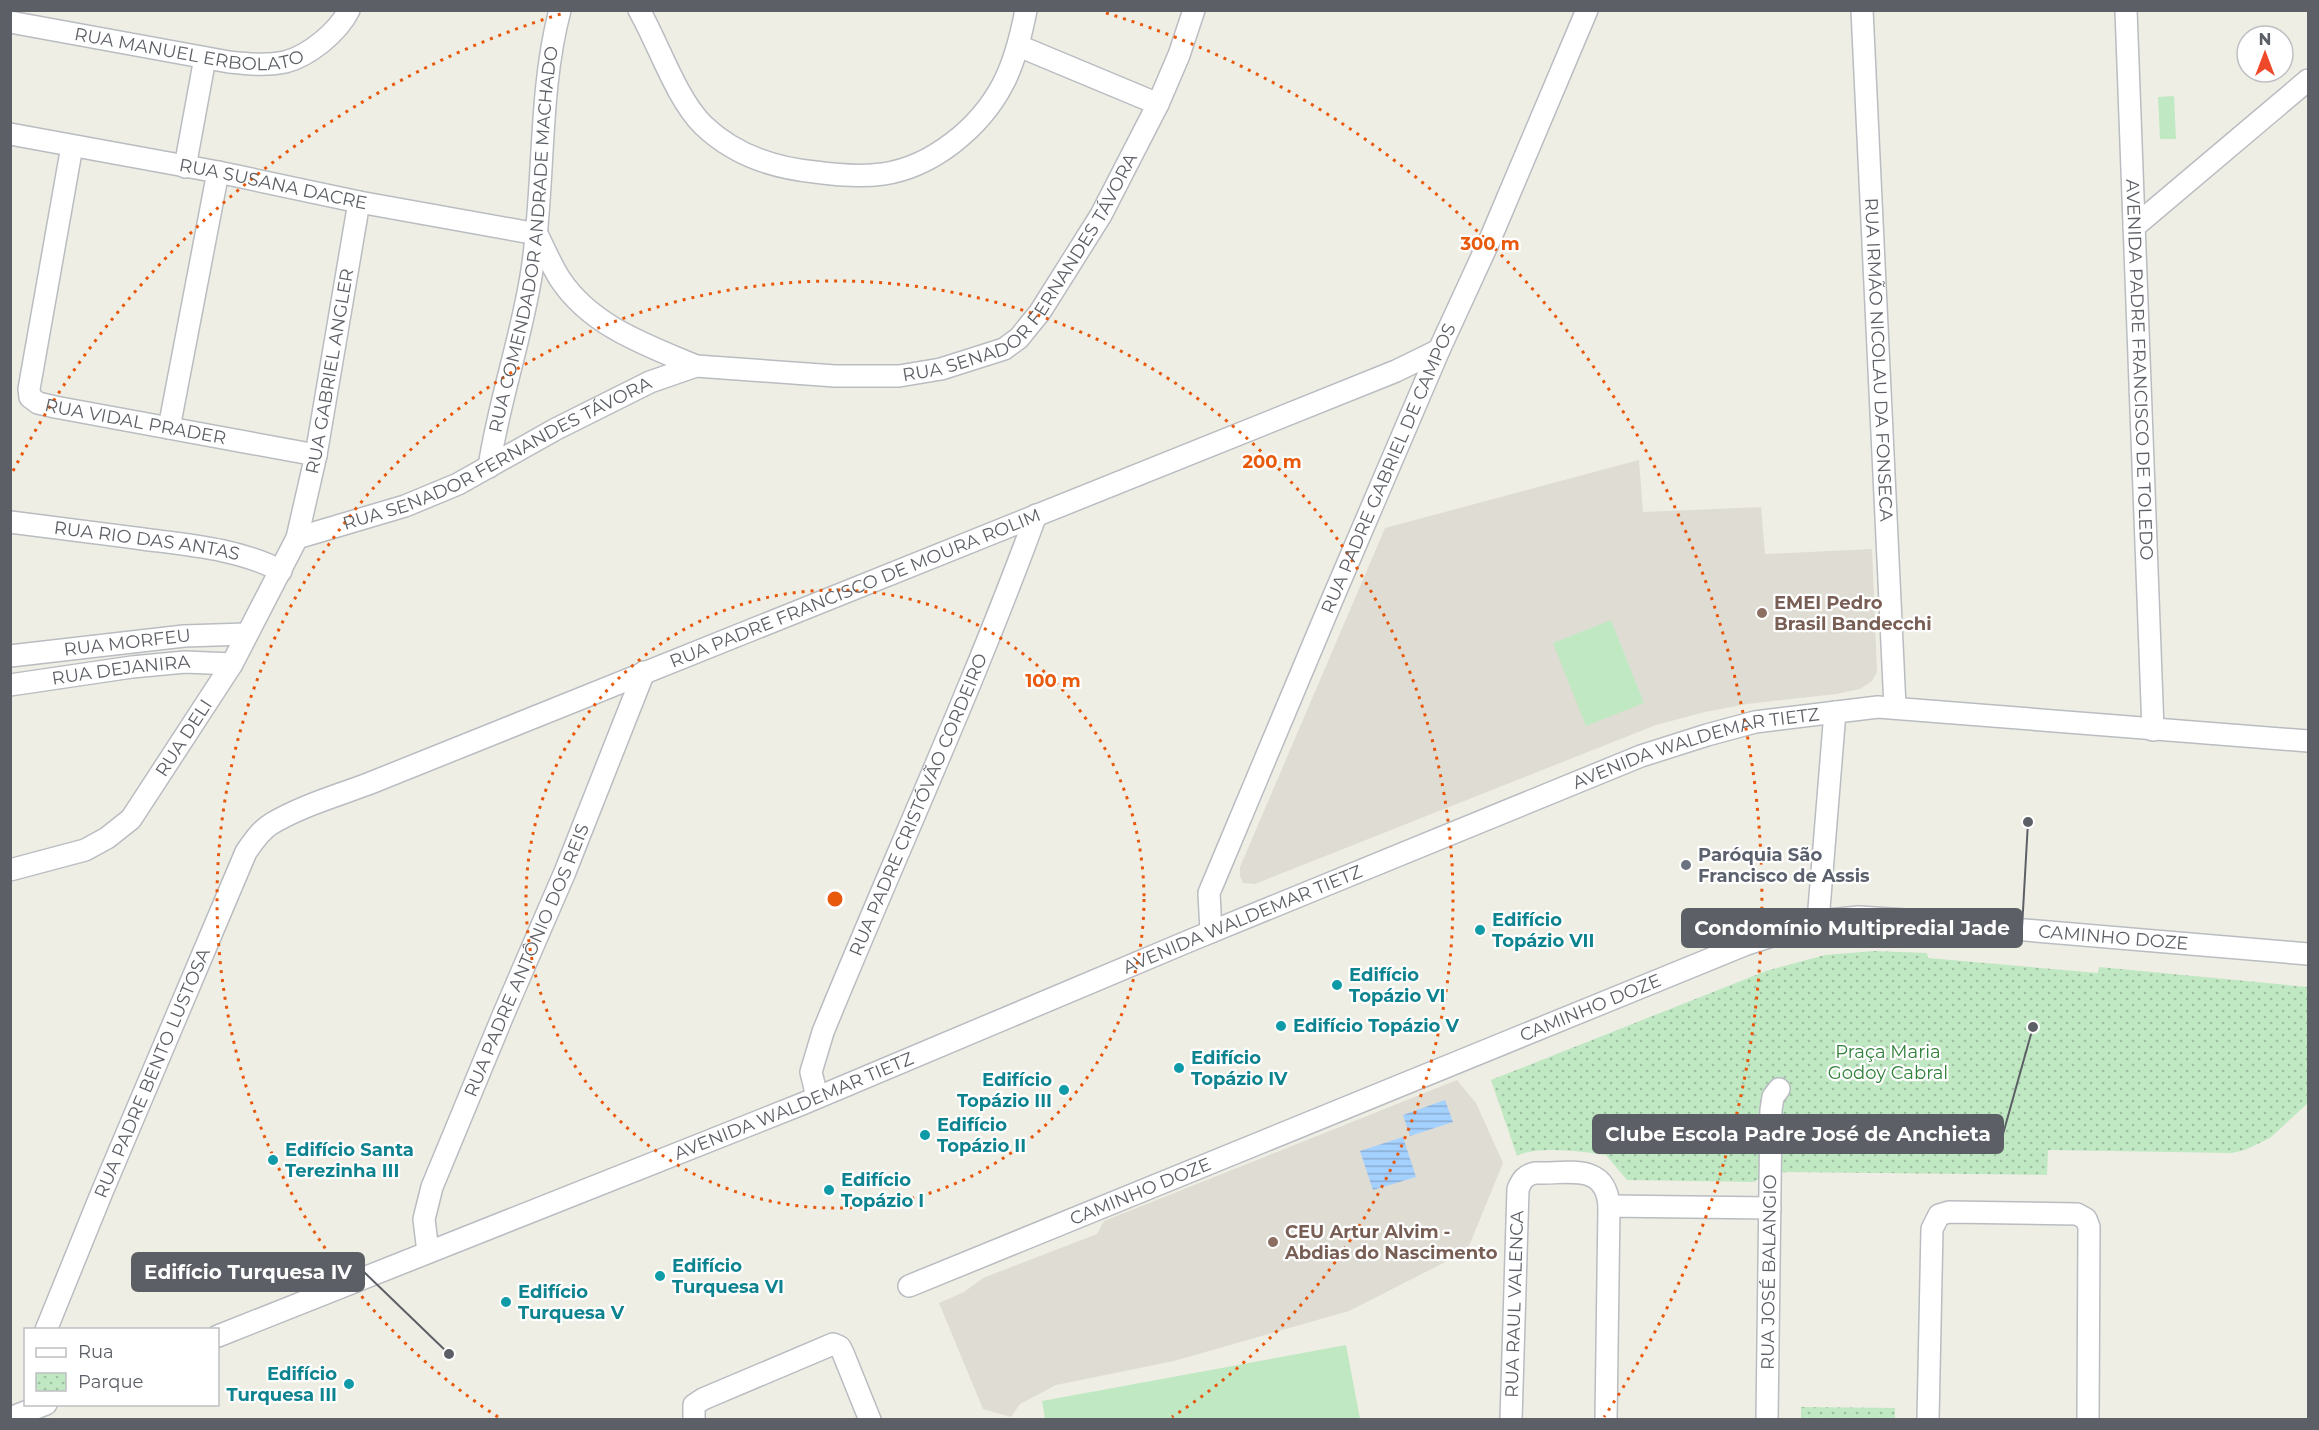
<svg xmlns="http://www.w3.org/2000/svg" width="2319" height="1430" viewBox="0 0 2319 1430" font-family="Montserrat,sans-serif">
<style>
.education{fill:#dfddd3}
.grass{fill:#c0e8c3}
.park{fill:url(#park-dots)}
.water{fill:url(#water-rules)}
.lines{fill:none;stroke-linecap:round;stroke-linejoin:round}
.minor-casing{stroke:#b9bcc1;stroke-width:24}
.minor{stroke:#fff;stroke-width:21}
.ring{fill:none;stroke:#e8590c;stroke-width:3;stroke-dasharray:3 6}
.education-dot{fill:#8d6e63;stroke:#fff;stroke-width:2}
.worship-dot{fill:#6b7280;stroke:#fff;stroke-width:2}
.culture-dot{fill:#0f9aa8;stroke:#fff;stroke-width:2}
.labels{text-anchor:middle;stroke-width:4.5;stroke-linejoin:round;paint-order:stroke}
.street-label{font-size:18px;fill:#5c6066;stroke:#fff}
.education-label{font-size:18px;font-weight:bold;fill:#785e54;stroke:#fff;text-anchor:start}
.worship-label{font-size:18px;font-weight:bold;fill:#5b616d;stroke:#fff;text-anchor:start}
.culture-label{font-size:18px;font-weight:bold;fill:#0d838f;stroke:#fff;text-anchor:start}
.park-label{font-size:18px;fill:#30813a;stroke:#fff}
.centre{fill:#e8590c;stroke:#fff;stroke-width:3}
.ring-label{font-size:18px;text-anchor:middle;font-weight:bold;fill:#e8590c;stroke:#fff;stroke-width:4.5;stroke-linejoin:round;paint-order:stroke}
.leader{fill:none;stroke:#5c6066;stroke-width:2}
.callout-dot{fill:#5c6066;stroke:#fff;stroke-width:2}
.callout{fill:#5c6066;stroke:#5c6066;stroke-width:2}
.callout-label{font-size:20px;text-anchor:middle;font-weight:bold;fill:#fff}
</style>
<defs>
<pattern id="park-dots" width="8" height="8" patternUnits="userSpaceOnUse" patternTransform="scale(1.5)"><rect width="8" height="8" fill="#c0e8c3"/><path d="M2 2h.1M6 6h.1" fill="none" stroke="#9fbfa2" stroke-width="1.8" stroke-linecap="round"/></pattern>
<pattern id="water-rules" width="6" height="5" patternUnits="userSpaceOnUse" patternTransform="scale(1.5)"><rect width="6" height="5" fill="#a5d1ff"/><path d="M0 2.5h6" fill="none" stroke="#8aadd2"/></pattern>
</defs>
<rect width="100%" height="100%" fill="#efeee4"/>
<path class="education" d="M 1639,460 L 1643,512 L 1761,507 L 1765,554 L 1872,549 L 1877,672 L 1872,681 L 1860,689 L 1836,694 L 1747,704 L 1705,712 L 1656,725 L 1255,884 L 1243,883 L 1240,876 L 1240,867 L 1385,528 Z
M 1457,1080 L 1476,1103 L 1503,1163 L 1467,1251 L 1349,1311 L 1174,1361 L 1056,1385 L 1020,1404 L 1011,1417 L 983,1409 L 939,1303 L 964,1292 L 983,1278 L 1097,1234 L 1104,1221 Z"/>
<path class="grass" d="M 2174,96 L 2176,139 L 2160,139 L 2158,97 Z
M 1611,620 L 1644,703 L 1586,726 L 1553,643 Z
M 1346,1345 L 1360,1419 L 1045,1419 L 1042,1401 Z"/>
<path class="park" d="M 1874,951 L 1927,953 L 1928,958 L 2098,973 L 2099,967 L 2308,987 L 2308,1103 L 2270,1138 L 2245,1150 L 2232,1153 L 2048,1150 L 2047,1175 L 1788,1172 L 1768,1174 L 1754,1182 L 1627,1180 L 1606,1155 C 1584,1152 1536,1145 1517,1156 L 1491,1080 L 1766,971 L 1825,955 Z
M 1801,1407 L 1895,1408 L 1895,1419 L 1801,1419 Z"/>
<path class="water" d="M 1445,1100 L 1453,1122 L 1410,1136 L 1403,1115 Z
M 1403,1137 L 1416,1177 L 1373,1190 L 1360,1151 Z"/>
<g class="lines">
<defs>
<g id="minor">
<path d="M 639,10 C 659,45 676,98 703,125 C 733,154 774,168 815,172 C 837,175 861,177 883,174 C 932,167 980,128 1003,84 C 1015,61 1021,36 1026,10"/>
<path id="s1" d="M 1862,10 L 1895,707"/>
<path id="s2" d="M 2126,10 L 2153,730"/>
<path id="s3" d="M 10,22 L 229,62 C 248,64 266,66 285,62 C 309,56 338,32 349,10"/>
<path d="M 1019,46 L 1158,104"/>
<path id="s4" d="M 10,134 L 218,172 L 359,202 L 537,234 C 544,248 551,265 560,279 C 591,326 646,345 696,366"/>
<path id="s5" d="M 72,146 L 29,389 L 30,397 L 38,403 L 55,407 L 316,455"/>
<path d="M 185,167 L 205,58"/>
<path d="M 2134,227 L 2308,80"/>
<path d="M 169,428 L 218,172"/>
<path id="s6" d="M 489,467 C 499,400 522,337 532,270 C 545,186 538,93 560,10"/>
<path id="s7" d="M 10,522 C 55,528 99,533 143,539 C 189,545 240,549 281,571"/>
<path id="s8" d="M 297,538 L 405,506 L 458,484 L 556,429 L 650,382 L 696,366 L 835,376 L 899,376 L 941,369 L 1004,349 L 1019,338 L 1040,312 L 1101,215 L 1158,104 L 1179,55 L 1194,10"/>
<path id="s9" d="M 10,656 L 184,636 L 246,634"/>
<path id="s10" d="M 10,685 L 132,667 L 185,662 L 232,664"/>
<path id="s11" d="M 10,870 L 85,850 L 107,838 L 131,819 L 232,664 L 297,538 L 316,455 L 359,202"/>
<path d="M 1818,921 L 1835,712"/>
<path id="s12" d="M 1211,932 L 1209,893 L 1329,607 L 1439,350 L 1491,237 L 1587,10"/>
<path id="s13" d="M 817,1097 L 811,1072 L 823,1032 C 893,860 972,690 1036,515"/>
<path id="s14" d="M 428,1252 L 424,1219 L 432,1187 L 504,1013 L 565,872 L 644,672"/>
<path id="s15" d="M 909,1286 L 1747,944 L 1818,921 L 1859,917 L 1906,920 L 2308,954"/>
<path id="s16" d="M 46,1330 L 102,1192 L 246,852 C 253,842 260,831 271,824 C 301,806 336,796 368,784 L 1396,371 L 1439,350"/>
<path id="s17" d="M 218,1336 L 802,1104 L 1189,941 L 1641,756 L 1707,735 L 1755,722 L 1878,707 L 2308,741"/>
<path d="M 10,1418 L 46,1404"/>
<path d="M 694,1420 L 694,1405 L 703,1399 L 833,1344 L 840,1347 L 843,1353 L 870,1420"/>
<path id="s18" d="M 1511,1420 L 1518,1189 C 1522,1180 1525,1175 1535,1173 C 1568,1174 1606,1162 1609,1206"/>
<path d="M 1606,1420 L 1609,1206 L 1770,1208"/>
<path id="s19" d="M 1767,1420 L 1771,1110 L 1773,1097 L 1779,1089"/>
<path d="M 1928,1420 L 1932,1229 L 1939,1215 L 1949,1212 L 2077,1214 L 2086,1219 L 2089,1227 L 2088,1420"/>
</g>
</defs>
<use href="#minor" class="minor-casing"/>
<use href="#minor" class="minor"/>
</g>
<g class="ring">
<circle cx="835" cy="899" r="309"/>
<path d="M498 1417A618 618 0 1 1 1172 1417"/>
<path d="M13 471A927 927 0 0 1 564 13M1106 13A927 927 0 0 1 1604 1417"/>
</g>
<g class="education-dot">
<circle cx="1762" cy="613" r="6"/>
<circle cx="1273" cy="1242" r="6"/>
</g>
<circle class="worship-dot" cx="1686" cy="865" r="6"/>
<g class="culture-dot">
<circle cx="1480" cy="930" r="6"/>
<circle cx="1337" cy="985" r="6"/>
<circle cx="1281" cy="1026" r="6"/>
<circle cx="1179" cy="1068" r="6"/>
<circle cx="1064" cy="1090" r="6"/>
<circle cx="925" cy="1135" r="6"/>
<circle cx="273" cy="1160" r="6"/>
<circle cx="829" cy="1190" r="6"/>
<circle cx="660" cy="1276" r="6"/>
<circle cx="506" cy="1302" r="6"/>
<circle cx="349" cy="1384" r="6"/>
</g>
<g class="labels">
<g class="street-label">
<text dy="6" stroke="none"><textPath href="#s3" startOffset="182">RUA MANUEL ERBOLATO</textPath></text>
<text dy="6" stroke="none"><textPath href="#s4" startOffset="268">RUA SUSANA DACRE</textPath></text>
<text dy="6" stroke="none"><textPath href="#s6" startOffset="231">RUA COMENDADOR ANDRADE MACHADO</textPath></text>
<text dy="6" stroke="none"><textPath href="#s8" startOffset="813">RUA SENADOR FERNANDES TÁVORA</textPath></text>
<text dy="6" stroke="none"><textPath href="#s1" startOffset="350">RUA IRMÃO NICOLAU DA FONSECA</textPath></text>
<text dy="6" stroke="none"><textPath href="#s2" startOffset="360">AVENIDA PADRE FRANCISCO DE TOLEDO</textPath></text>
<text dy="6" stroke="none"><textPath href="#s11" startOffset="630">RUA GABRIEL ANGLER</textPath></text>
<text dy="6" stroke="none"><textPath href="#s5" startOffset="364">RUA VIDAL PRADER</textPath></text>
<text dy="6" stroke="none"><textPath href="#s8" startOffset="218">RUA SENADOR FERNANDES TÁVORA</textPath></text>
<text dy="6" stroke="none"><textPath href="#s12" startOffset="500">RUA PADRE GABRIEL DE CAMPOS</textPath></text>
<text dy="6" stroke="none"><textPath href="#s7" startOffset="138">RUA RIO DAS ANTAS</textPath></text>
<text dy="6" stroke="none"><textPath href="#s16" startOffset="1186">RUA PADRE FRANCISCO DE MOURA ROLIM</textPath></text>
<text dy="6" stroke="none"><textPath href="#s9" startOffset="118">RUA MORFEU</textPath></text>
<text dy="6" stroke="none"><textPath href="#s10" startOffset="112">RUA DEJANIRA</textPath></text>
<text dy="6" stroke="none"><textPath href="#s11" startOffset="230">RUA DELI</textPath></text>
<text dy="6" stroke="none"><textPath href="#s17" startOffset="1592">AVENIDA WALDEMAR TIETZ</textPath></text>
<text dy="6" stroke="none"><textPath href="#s13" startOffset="314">RUA PADRE CRISTÓVÃO CORDEIRO</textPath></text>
<text dy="6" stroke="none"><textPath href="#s17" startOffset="1106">AVENIDA WALDEMAR TIETZ</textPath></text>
<text dy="6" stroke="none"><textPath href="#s15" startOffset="1276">CAMINHO DOZE</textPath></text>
<text dy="6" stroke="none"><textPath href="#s14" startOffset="312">RUA PADRE ANTÔNIO DOS REIS</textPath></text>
<text dy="6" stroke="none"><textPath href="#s15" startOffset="736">CAMINHO DOZE</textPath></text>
<text dy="6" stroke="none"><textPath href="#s16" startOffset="278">RUA PADRE BENTO LUSTOSA</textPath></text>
<text dy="6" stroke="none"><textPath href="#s17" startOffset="620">AVENIDA WALDEMAR TIETZ</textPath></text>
<text dy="6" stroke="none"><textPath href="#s15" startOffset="250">CAMINHO DOZE</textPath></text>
<text dy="6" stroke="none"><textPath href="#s19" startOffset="148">RUA JOSÉ BALANGIO</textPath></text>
<text dy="6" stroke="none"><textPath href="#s18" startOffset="116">RUA RAUL VALENCA</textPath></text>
</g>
<g class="education-label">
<text x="1774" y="609">EMEI Pedro<tspan x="1774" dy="21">Brasil Bandecchi</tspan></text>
<text x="1285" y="1238">CEU Artur Alvim -<tspan x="1285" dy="21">Abdias do Nascimento</tspan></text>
</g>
<g class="worship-label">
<text x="1698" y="861">Paróquia São<tspan x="1698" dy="21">Francisco de Assis</tspan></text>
</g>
<g class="culture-label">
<text x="1492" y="926">Edifício<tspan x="1492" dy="21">Topázio VII</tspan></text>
<text x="1349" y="981">Edifício<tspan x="1349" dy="21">Topázio VI</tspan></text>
<text x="1293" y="1032">Edifício Topázio V</text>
<text x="1191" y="1064">Edifício<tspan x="1191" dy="21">Topázio IV</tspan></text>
<text x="1052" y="1086" text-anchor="end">Edifício<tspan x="1052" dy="21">Topázio III</tspan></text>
<text x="937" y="1131">Edifício<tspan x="937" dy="21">Topázio II</tspan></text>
<text x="285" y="1156">Edifício Santa<tspan x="285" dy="21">Terezinha III</tspan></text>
<text x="841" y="1186">Edifício<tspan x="841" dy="21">Topázio I</tspan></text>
<text x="672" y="1272">Edifício<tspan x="672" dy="21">Turquesa VI</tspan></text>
<text x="518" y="1298">Edifício<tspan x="518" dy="21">Turquesa V</tspan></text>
<text x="337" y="1380" text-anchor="end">Edifício<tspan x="337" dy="21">Turquesa III</tspan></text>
</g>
<g class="park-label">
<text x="1888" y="1058">Praça Maria<tspan x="1888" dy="21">Godoy Cabral</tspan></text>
</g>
</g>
<circle cx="835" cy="899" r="9" class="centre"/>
<g class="ring-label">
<text x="1490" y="250">300 m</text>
<text x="1272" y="468">200 m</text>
<text x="1053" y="687">100 m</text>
</g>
<path class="leader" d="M2028 822L2022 928M2033 1027L2003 1134M449 1354L364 1272"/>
<g class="callout-dot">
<circle cx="2028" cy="822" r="6"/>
<circle cx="2033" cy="1027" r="6"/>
<circle cx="449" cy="1354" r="6"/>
</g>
<g class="callout">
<rect x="1682" y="909" width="340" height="38" rx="6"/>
<rect x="1593" y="1115" width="410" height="38" rx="6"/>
<rect x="132" y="1253" width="232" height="38" rx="6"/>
</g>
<g class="callout-label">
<text x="1852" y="935">Condomínio Multipredial Jade</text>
<text x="1798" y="1141">Clube Escola Padre José de Anchieta</text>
<text x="248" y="1279">Edifício Turquesa IV</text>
</g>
<rect width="2319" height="1430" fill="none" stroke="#5c6066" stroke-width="24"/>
<rect x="24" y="1328" width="195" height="78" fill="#ffffff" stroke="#bebfc2" stroke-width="1.5"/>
<rect x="36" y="1348" width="30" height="9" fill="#ffffff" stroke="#bebfc2" stroke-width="1.5"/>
<text x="78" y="1358" font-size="18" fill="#5c6066">Rua</text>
<rect x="36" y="1373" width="30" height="18" fill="url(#park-dots)" stroke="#bebfc2" stroke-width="1.5"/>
<text x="78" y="1388" font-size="18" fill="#5c6066">Parque</text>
<g transform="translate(2265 54)"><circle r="28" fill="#ffffff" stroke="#bebfc2" stroke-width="1.5"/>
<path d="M0-4.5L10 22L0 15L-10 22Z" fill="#ef492b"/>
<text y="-9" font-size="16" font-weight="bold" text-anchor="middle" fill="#5c6066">N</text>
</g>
</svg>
